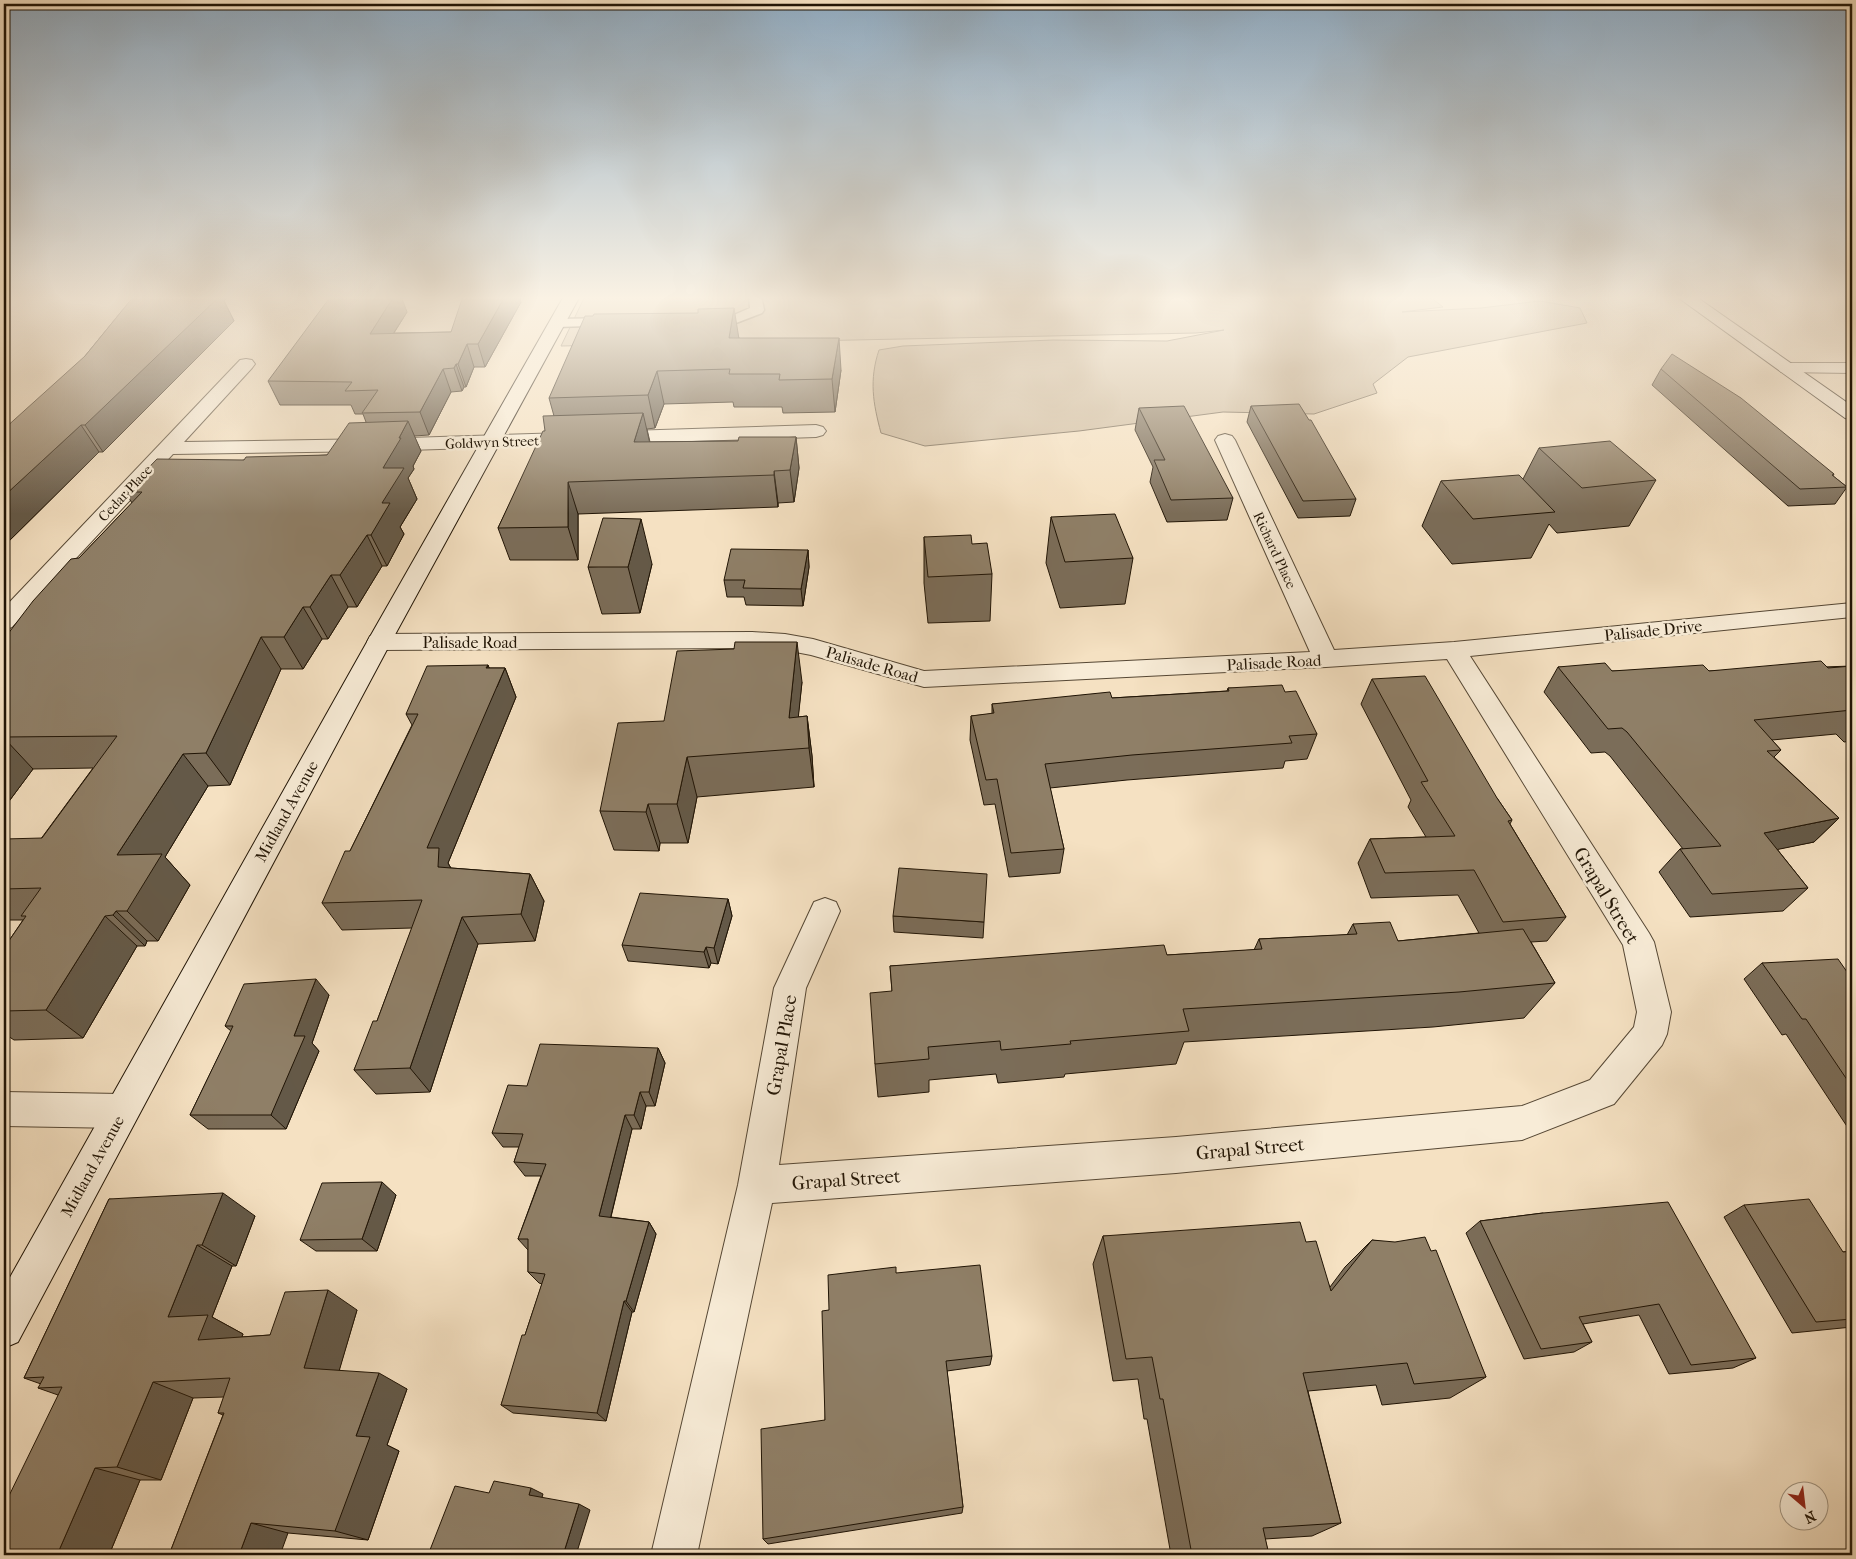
<svg xmlns="http://www.w3.org/2000/svg" width="1856" height="1559" viewBox="0 0 1856 1559" font-family="'IM FELL French Canon',serif">
<style>
.green{fill:#d1bea2;stroke:#786954}
.lines{fill:none;stroke-linecap:round;stroke-linejoin:round}
.lane-casing{stroke:#554734;stroke-width:3}
.street-casing{stroke:#554734;stroke-width:2}
.secondary-casing{stroke:#201405;stroke-width:2}
.lane{fill:#f8ecd7;fill-rule:evenodd}
.street{fill:#f8ecd7;fill-rule:evenodd}
.secondary{fill:#f8ecd7;fill-rule:evenodd}
.wall{fill:#7b6d59;stroke:#201405}
.shaded-wall{fill:#645948;stroke:#201405}
.building{fill:#8f7f67;stroke:#201405}
.labels{text-anchor:middle;stroke-width:5;stroke-linejoin:round;paint-order:stroke}
.far-street-label{font-size:14px;fill:#201405;stroke:#f8ecd7}
.street-label{font-size:16px;fill:#201405;stroke:#f8ecd7}
.near-street-label{font-size:19px;fill:#201405;stroke:#f8ecd7}
</style>
<rect width="100%" height="100%" fill="#f5e1c2"/>
<filter id="stains"><feTurbulence type="fractalNoise" baseFrequency=".004" numOctaves="4"/><feColorMatrix values="0 0 0 0 .2 0 0 0 0 .09 0 0 0 0 .02 0 0 0 .5 -.17"/></filter>
<radialGradient id="worn" r=".72"><stop offset=".6" stop-color="#630" stop-opacity="0"/><stop offset="1" stop-color="#630" stop-opacity=".3"/></radialGradient>
<path class="green" d="M 585,296 L 1429,296 L 1443,307 L 1402,312 L 1481,308 L 1540,301 L 1580,308 L 1587,323 L 1408,357 L 1373,384 L 1377,393 L 1314,414 L 1223,412 L 1079,431 L 925,446 L 881,433 C 873,403 869,380 879,350 L 903,346 L 1053,340 L 1167,341 L 1224,330 L 1196,333 L 561,346 Z"/>
<g class="lines">
<defs>
<path id="lane" d="M 749,296 L 761,296 L 764,310 L 762,313 L 736,323 L 706,323 L 699,319 L 706,315 L 734,315 L 750,308 Z
M 614,318 L 619,319 L 621,322 L 619,325 L 557,327 L 550,323 L 557,319 Z"/>
<path id="street" d="M 246,359 L 252,360 L 255,364 L 252,368 L 184,442 L 377,439 L 816,425 L 823,427 L 826,431 L 823,435 L 816,437 L 377,451 L 173,454 L 12,627 L 4,630 L 4,608 L 240,360 Z
M 1787,363 L 1852,363 L 1852,373 L 1781,372 L 1778,368 L 1781,364 Z
M 1225,434 L 1232,436 L 1235,440 L 1334,650 L 1454,642 L 1852,603 L 1852,617 L 1470,656 L 1649,933 L 1654,942 L 1671,1012 L 1667,1034 L 1662,1045 L 1614,1104 L 1522,1140 L 1176,1173 L 772,1203 L 697,1555 L 651,1555 L 738,1185 L 774,988 L 814,902 L 825,898 L 836,902 L 840,911 L 806,988 L 779,1165 L 1176,1137 L 1522,1106 L 1590,1080 L 1634,1027 L 1637,1012 L 1623,945 L 1447,659 L 1326,667 L 924,687 L 811,655 L 785,650 L 752,648 L 379,650 L 370,648 L 367,642 L 370,636 L 379,634 L 752,632 L 785,634 L 813,639 L 924,671 L 1310,652 L 1215,440 L 1218,436 Z
M 4,1092 L 121,1094 L 134,1099 L 139,1111 L 134,1123 L 121,1128 L 4,1126 Z"/>
<path id="secondary" d="M 564,296 L 580,296 L 391,642 L 18,1342 L 4,1348 L 4,1288 L 367,642 Z
M 1676,296 L 1695,296 L 1852,406 L 1852,420 L 1845,418 Z"/>
</defs>
<use href="#lane" class="lane-casing"/>
<use href="#street" class="street-casing"/>
<use href="#secondary" class="secondary-casing"/>
<use href="#lane" class="lane"/>
<use href="#street" class="street"/>
<use href="#secondary" class="secondary"/>
</g>
<path class="wall" d="M 134,296 L 228,296 L 224,301 L 234,321 L 103,452 L 99,452 L 4,546 L 85,356 Z
M 521,302 L 485,367 L 474,367 L 466,387 L 464,387 L 462,391 L 451,392 L 429,435 L 414,436 L 421,451 L 413,466 L 414,469 L 408,478 L 417,499 L 400,527 L 404,534 L 387,566 L 382,566 L 357,607 L 348,607 L 328,639 L 322,639 L 303,669 L 281,669 L 230,785 L 208,786 L 165,857 L 190,885 L 158,941 L 147,941 L 145,946 L 137,946 L 83,1038 L 14,1040 L 5,1034 L 4,1034 L 4,948 L 23,920 L 4,920 L 4,889 L 93,768 L 33,769 L 4,808 L 4,639 L 79,558 L 132,503 L 125,492 L 244,460 L 327,455 L 366,422 L 363,414 L 355,414 L 351,405 L 280,405 L 268,381 L 407,312 L 394,333 L 451,332 Z
M 739,338 L 841,370 L 835,412 L 783,413 L 782,407 L 734,407 L 733,402 L 664,404 L 655,428 L 647,429 L 650,442 L 738,441 L 796,437 L 799,468 L 794,502 L 778,503 L 778,507 L 578,514 L 578,560 L 510,560 L 498,528 L 545,431 L 554,416 L 549,398 Z
M 1661,369 L 1834,474 L 1833,476 L 1847,487 L 1835,504 L 1788,506 L 1652,385 Z
M 1251,406 L 1356,499 L 1350,516 L 1298,518 L 1247,422 Z
M 1139,408 L 1233,498 L 1227,520 L 1167,522 L 1150,482 L 1153,467 L 1135,430 Z
M 1539,448 L 1656,480 L 1629,526 L 1557,533 L 1549,524 L 1531,558 L 1452,564 L 1422,526 L 1441,481 L 1523,479 Z
M 1051,517 L 1133,558 L 1125,604 L 1060,608 L 1046,563 Z
M 924,537 L 972,544 L 992,574 L 990,621 L 928,623 L 924,583 Z
M 808,550 L 809,567 L 803,606 L 746,605 L 744,597 L 727,597 L 724,580 Z
M 652,564 L 640,613 L 602,614 L 588,567 Z
M 488,665 L 489,668 L 505,668 L 516,697 L 448,863 L 451,868 L 530,874 L 544,901 L 535,941 L 478,944 L 430,1092 L 376,1094 L 354,1070 L 377,1021 L 412,928 L 342,930 L 322,903 L 350,851 L 412,725 L 406,714 Z
M 1852,666 L 1852,741 L 1844,742 L 1836,734 L 1772,740 L 1781,750 L 1774,757 L 1839,818 L 1814,842 L 1777,849 L 1808,888 L 1783,911 L 1690,917 L 1659,872 L 1680,849 L 1683,849 L 1610,756 L 1605,752 L 1591,753 L 1544,692 L 1558,667 L 1612,671 L 1709,671 Z
M 1372,679 L 1497,798 L 1512,820 L 1510,824 L 1566,917 L 1547,941 L 1531,942 L 1555,983 L 1524,1018 L 1433,1027 L 1184,1042 L 1176,1064 L 1065,1074 L 1064,1077 L 998,1083 L 996,1074 L 929,1080 L 929,1092 L 878,1097 L 875,1064 L 892,991 L 890,966 L 1167,955 L 1254,950 L 1259,939 L 1347,935 L 1353,924 L 1398,941 L 1479,933 L 1458,895 L 1371,898 L 1358,863 L 1370,839 L 1426,837 L 1408,807 L 1411,800 L 1361,704 Z
M 802,682 L 798,717 L 807,716 L 812,756 L 814,787 L 697,797 L 688,843 L 660,843 L 659,851 L 614,850 L 600,811 L 664,721 Z
M 1228,688 L 1285,692 L 1317,734 L 1307,759 L 1285,761 L 1283,768 L 1127,780 L 1050,788 L 1064,849 L 1060,873 L 1009,877 L 995,804 L 984,805 L 970,740 L 971,716 L 992,714 L 992,704 L 1112,698 L 1227,691 Z
M 728,899 L 732,916 L 718,964 L 711,963 L 709,968 L 628,961 L 622,945 Z
M 893,916 L 984,922 L 983,938 L 894,932 Z
M 1762,963 L 1852,979 L 1852,1134 L 1786,1034 L 1782,1035 L 1744,979 Z
M 329,995 L 312,1043 L 319,1051 L 286,1129 L 208,1129 L 190,1115 L 231,1031 L 225,1026 Z
M 658,1048 L 665,1063 L 655,1106 L 646,1106 L 641,1129 L 632,1129 L 611,1217 L 649,1222 L 656,1234 L 634,1312 L 632,1312 L 606,1421 L 513,1413 L 501,1405 L 525,1335 L 542,1284 L 539,1283 L 528,1272 L 528,1250 L 518,1239 L 541,1176 L 525,1176 L 514,1162 L 519,1147 L 503,1147 L 492,1133 Z
M 396,1195 L 377,1251 L 316,1251 L 300,1240 Z
M 109,1199 L 255,1216 L 236,1266 L 232,1266 L 212,1317 L 243,1334 L 242,1337 L 270,1335 L 357,1310 L 339,1370 L 407,1389 L 387,1445 L 399,1451 L 368,1540 L 288,1533 L 169,1555 L 223,1415 L 218,1413 L 224,1397 L 193,1398 L 161,1480 L 140,1480 L 109,1555 L 58,1395 L 38,1388 L 41,1384 L 24,1378 Z
M 1744,1205 L 1843,1252 L 1852,1251 L 1852,1327 L 1792,1333 L 1724,1217 Z
M 1543,1213 L 1756,1358 L 1733,1368 L 1669,1374 L 1639,1315 L 1583,1324 L 1592,1342 L 1574,1352 L 1524,1359 L 1466,1233 L 1480,1221 Z
M 1103,1236 L 1306,1242 L 1330,1287 L 1345,1267 L 1372,1240 L 1431,1251 L 1486,1377 L 1450,1398 L 1382,1405 L 1376,1385 L 1308,1391 L 1341,1523 L 1312,1536 L 1265,1539 L 1269,1555 L 1171,1555 L 1147,1419 L 1144,1419 L 1138,1379 L 1113,1381 L 1093,1264 Z
M 896,1273 L 992,1356 L 990,1365 L 947,1371 L 963,1507 L 962,1513 L 768,1544 L 763,1539 L 825,1420 L 829,1310 Z"/>
<path class="shaded-wall" d="M 189,296 L 228,296 L 224,301 L 234,321 L 103,452 L 85,425 Z
M 394,296 L 401,296 L 407,312 L 379,356 L 370,334 Z
M 505,296 L 519,296 L 521,302 L 485,367 L 478,344 Z
M 734,308 L 739,339 L 729,338 Z
M 839,338 L 841,370 L 835,412 L 832,379 Z
M 467,344 L 474,367 L 466,387 L 458,364 Z
M 456,364 L 464,387 L 462,391 L 454,368 Z
M 443,369 L 451,392 L 429,435 L 420,412 Z
M 657,371 L 664,404 L 655,428 L 648,395 Z
M 643,413 L 650,444 L 634,442 Z
M 408,421 L 421,451 L 413,466 L 414,469 L 408,478 L 417,499 L 400,527 L 404,534 L 387,566 L 371,535 L 382,503 L 383,468 Z
M 81,425 L 99,452 L 4,546 L 4,496 Z
M 796,437 L 799,468 L 794,502 L 790,470 Z
M 774,471 L 778,503 L 778,507 L 774,475 Z
M 568,482 L 578,514 L 578,560 L 568,527 Z
M 641,519 L 652,564 L 640,613 L 628,567 Z
M 367,535 L 382,566 L 357,607 L 340,575 Z
M 808,550 L 809,567 L 803,606 L 801,589 Z
M 331,575 L 348,607 L 328,639 L 310,607 Z
M 303,607 L 322,639 L 303,669 L 284,637 Z
M 261,637 L 281,669 L 230,785 L 206,753 Z
M 797,642 L 802,682 L 795,749 L 789,718 Z
M 488,665 L 497,687 L 505,668 L 516,697 L 448,863 L 455,876 L 454,894 L 427,848 Z
M 807,716 L 812,756 L 814,787 L 809,748 Z
M 4,738 L 33,769 L 4,808 Z
M 183,754 L 208,786 L 165,857 L 190,885 L 158,941 L 127,911 L 117,855 Z
M 687,757 L 697,797 L 688,843 L 677,804 Z
M 648,804 L 660,843 L 659,851 L 646,812 Z
M 1839,818 L 1814,842 L 1741,857 L 1764,833 Z
M 530,874 L 544,901 L 535,941 L 521,914 Z
M 728,899 L 732,916 L 718,964 L 714,948 Z
M 116,911 L 147,941 L 145,946 L 113,915 Z
M 105,916 L 137,946 L 83,1038 L 46,1010 Z
M 462,917 L 478,944 L 430,1092 L 410,1068 Z
M 706,947 L 711,963 L 709,968 L 704,952 Z
M 316,979 L 329,995 L 312,1043 L 319,1051 L 286,1129 L 271,1115 L 294,1036 Z
M 658,1048 L 665,1063 L 655,1106 L 649,1092 Z
M 640,1092 L 646,1106 L 641,1129 L 634,1115 Z
M 625,1115 L 632,1129 L 608,1228 L 599,1216 Z
M 382,1182 L 396,1195 L 377,1251 L 362,1239 Z
M 223,1193 L 255,1216 L 236,1266 L 202,1245 Z
M 649,1222 L 656,1234 L 634,1312 L 626,1301 Z
M 197,1245 L 232,1266 L 212,1317 L 243,1334 L 234,1358 L 198,1340 L 168,1317 Z
M 328,1290 L 357,1310 L 335,1385 L 304,1368 Z
M 624,1301 L 632,1312 L 606,1421 L 597,1413 Z
M 379,1373 L 407,1389 L 387,1445 L 399,1451 L 368,1540 L 335,1531 L 356,1436 Z
M 153,1382 L 193,1398 L 161,1480 L 117,1467 Z
M 95,1468 L 140,1480 L 109,1555 L 57,1555 Z
M 531,1488 L 543,1494 L 541,1501 L 529,1495 Z
M 579,1504 L 590,1510 L 576,1555 L 564,1552 Z
M 251,1523 L 288,1533 L 280,1555 L 239,1555 Z"/>
<path class="building" d="M 134,296 L 189,296 L 188,297 L 220,296 L 85,425 L 81,425 L 4,496 L 4,429 L 85,356 Z
M 331,296 L 394,296 L 370,334 L 451,332 L 463,296 L 505,296 L 478,344 L 467,344 L 458,364 L 456,364 L 454,368 L 443,369 L 420,412 L 362,413 L 378,390 L 345,391 L 352,382 L 268,381 Z
M 734,308 L 729,338 L 839,338 L 832,379 L 779,380 L 780,374 L 729,374 L 730,369 L 657,371 L 648,395 L 549,398 L 585,316 L 593,316 L 594,314 L 698,313 L 698,309 Z
M 1672,354 L 1741,398 L 1834,474 L 1832,475 L 1847,487 L 1800,489 L 1661,369 Z
M 1299,404 L 1309,420 L 1311,420 L 1356,499 L 1303,501 L 1251,406 Z
M 1184,406 L 1233,498 L 1171,500 L 1154,460 L 1165,460 L 1139,408 Z
M 643,413 L 634,442 L 738,441 L 739,437 L 796,437 L 790,470 L 774,471 L 774,475 L 568,482 L 568,527 L 498,528 L 543,431 L 545,431 L 543,416 Z
M 408,421 L 399,438 L 401,438 L 383,468 L 404,468 L 382,503 L 390,503 L 371,535 L 367,535 L 340,575 L 331,575 L 310,607 L 303,607 L 284,637 L 261,637 L 206,753 L 183,754 L 117,855 L 162,854 L 127,911 L 116,911 L 113,915 L 105,916 L 46,1010 L 4,1011 L 4,948 L 26,916 L 21,916 L 41,888 L 4,889 L 4,839 L 42,838 L 117,736 L 4,737 L 4,639 L 33,601 L 71,559 L 79,558 L 142,492 L 125,492 L 157,459 L 244,460 L 246,457 L 327,455 L 349,423 Z
M 1610,441 L 1656,480 L 1582,488 L 1539,448 Z
M 1519,475 L 1555,512 L 1473,519 L 1441,481 Z
M 1115,514 L 1133,558 L 1065,562 L 1051,517 Z
M 603,518 L 641,519 L 628,567 L 588,567 Z
M 971,535 L 972,544 L 987,543 L 992,574 L 928,577 L 924,537 Z
M 731,549 L 808,550 L 801,589 L 743,588 L 745,580 L 724,580 Z
M 735,642 L 797,642 L 789,718 L 807,716 L 809,748 L 687,757 L 677,804 L 648,804 L 646,812 L 600,811 L 618,723 L 664,721 L 677,651 L 734,649 Z
M 1821,661 L 1828,668 L 1852,666 L 1852,710 L 1754,720 L 1781,750 L 1767,751 L 1839,818 L 1764,833 L 1808,888 L 1712,894 L 1680,849 L 1721,846 L 1627,732 L 1622,728 L 1608,729 L 1558,667 L 1605,663 L 1612,671 L 1703,665 L 1709,671 Z
M 488,665 L 486,668 L 505,668 L 427,848 L 439,848 L 438,867 L 530,874 L 521,914 L 462,917 L 410,1068 L 354,1070 L 373,1021 L 377,1021 L 422,900 L 322,903 L 345,851 L 350,851 L 418,714 L 406,714 L 427,666 Z
M 1425,676 L 1497,798 L 1512,820 L 1508,821 L 1566,917 L 1503,922 L 1474,870 L 1385,873 L 1370,839 L 1455,836 L 1421,782 L 1428,781 L 1372,679 Z
M 1282,685 L 1285,692 L 1296,691 L 1317,734 L 1289,736 L 1292,743 L 1132,755 L 1045,764 L 1064,849 L 1011,853 L 997,779 L 986,780 L 971,716 L 994,713 L 992,704 L 1110,692 L 1112,698 L 1229,691 L 1228,688 Z
M 899,868 L 987,874 L 984,922 L 893,916 Z
M 640,893 L 728,899 L 714,948 L 706,947 L 704,952 L 622,945 Z
M 1390,922 L 1398,941 L 1523,929 L 1555,983 L 1459,992 L 1183,1009 L 1189,1031 L 1070,1041 L 1071,1044 L 1001,1050 L 1000,1041 L 928,1047 L 929,1059 L 875,1064 L 870,993 L 892,991 L 890,966 L 1164,945 L 1167,955 L 1262,949 L 1259,939 L 1357,934 L 1353,924 Z
M 1838,959 L 1852,979 L 1852,1087 L 1806,1019 L 1802,1019 L 1762,963 Z
M 316,979 L 294,1036 L 305,1036 L 271,1115 L 190,1115 L 233,1026 L 225,1026 L 244,984 Z
M 540,1044 L 658,1048 L 649,1092 L 640,1092 L 634,1115 L 625,1115 L 599,1216 L 649,1222 L 626,1301 L 624,1301 L 597,1413 L 501,1405 L 522,1335 L 525,1335 L 545,1274 L 528,1272 L 528,1239 L 518,1239 L 546,1164 L 514,1162 L 523,1134 L 492,1133 L 508,1085 L 527,1086 Z
M 382,1182 L 362,1239 L 300,1240 L 322,1183 Z
M 223,1193 L 202,1245 L 197,1245 L 168,1317 L 208,1315 L 198,1340 L 270,1335 L 285,1292 L 328,1290 L 304,1368 L 379,1373 L 356,1436 L 370,1437 L 335,1531 L 251,1523 L 239,1555 L 169,1555 L 224,1413 L 218,1413 L 230,1378 L 153,1382 L 117,1467 L 95,1468 L 57,1555 L 4,1555 L 4,1506 L 62,1387 L 38,1388 L 44,1377 L 24,1378 L 109,1199 Z
M 1809,1199 L 1843,1252 L 1852,1251 L 1852,1319 L 1816,1322 L 1744,1205 Z
M 1668,1202 L 1756,1358 L 1691,1365 L 1659,1304 L 1579,1317 L 1592,1342 L 1541,1349 L 1480,1221 L 1543,1213 Z
M 1300,1222 L 1306,1242 L 1316,1241 L 1331,1291 L 1372,1240 L 1395,1242 L 1425,1237 L 1431,1251 L 1436,1250 L 1486,1377 L 1414,1384 L 1407,1363 L 1303,1373 L 1341,1523 L 1263,1528 L 1269,1555 L 1192,1555 L 1163,1399 L 1160,1399 L 1152,1357 L 1126,1359 L 1103,1236 Z
M 980,1265 L 992,1356 L 946,1361 L 963,1507 L 763,1539 L 761,1429 L 825,1420 L 822,1311 L 829,1310 L 828,1275 L 896,1267 L 896,1273 Z
M 494,1481 L 531,1488 L 529,1495 L 579,1504 L 564,1552 L 578,1554 L 578,1555 L 428,1555 L 455,1486 L 489,1493 Z"/>
<linearGradient id="sky" x2="0" y2="1"><stop stop-color="#90aabf"/><stop offset="0.58" stop-color="#faf2e4"/><stop offset="1" stop-color="#faf2e4" stop-opacity="0"/></linearGradient>
<rect width="1856" height="514" fill="url(#sky)"/>
<g class="labels">
<g class="far-street-label">
<text transform="translate(492 442) rotate(-2)" y="5">Goldwyn Street</text>
<text transform="translate(125 493) rotate(-47)" y="5">Cedar Place</text>
<text transform="translate(1275 550) rotate(65)" y="5">Richard Place</text>
</g>
<g class="street-label">
<text transform="translate(1653 630) rotate(-6)" y="6">Palisade Drive</text>
<text x="470" y="648">Palisade Road</text>
<text transform="translate(1274 662) rotate(-3)" y="6">Palisade Road</text>
<text transform="translate(872 664) rotate(16)" y="6">Palisade Road</text>
<text transform="translate(286 811) rotate(-61)" y="6">Midland Avenue</text>
<text transform="translate(92 1166) rotate(-61)" y="6">Midland Avenue</text>
</g>
<g class="near-street-label">
<text transform="translate(1607 895) rotate(59)" y="7">Grapal Street</text>
<text transform="translate(781 1045) rotate(-80)" y="7">Grapal Place</text>
<text transform="translate(1250 1148) rotate(-5)" y="7">Grapal Street</text>
<text transform="translate(846 1179) rotate(-4)" y="7">Grapal Street</text>
</g>
</g>
<rect width="1856" height="1559" fill="none" stroke="#f5e1c2" stroke-width="20"/>
<rect x="5" y="5" width="1846" height="1549" fill="none" stroke="#201405" stroke-width="2.5"/>
<rect x="10" y="10" width="1836" height="1539" fill="none" stroke="#201405"/>
<g transform="translate(1804 1506) rotate(152)"><circle r="24" fill="#f8ecd7" stroke="#a29683"/>
<path d="M0-4L9 19L0 12L-9 19Z" fill="#8f2418"/>
<text y="-8" font-size="14" font-weight="bold" text-anchor="middle" fill="#201405">N</text>
</g>
<rect width="100%" height="100%" filter="url(#stains)"/>
<rect width="100%" height="100%" fill="url(#worn)"/>
</svg>
